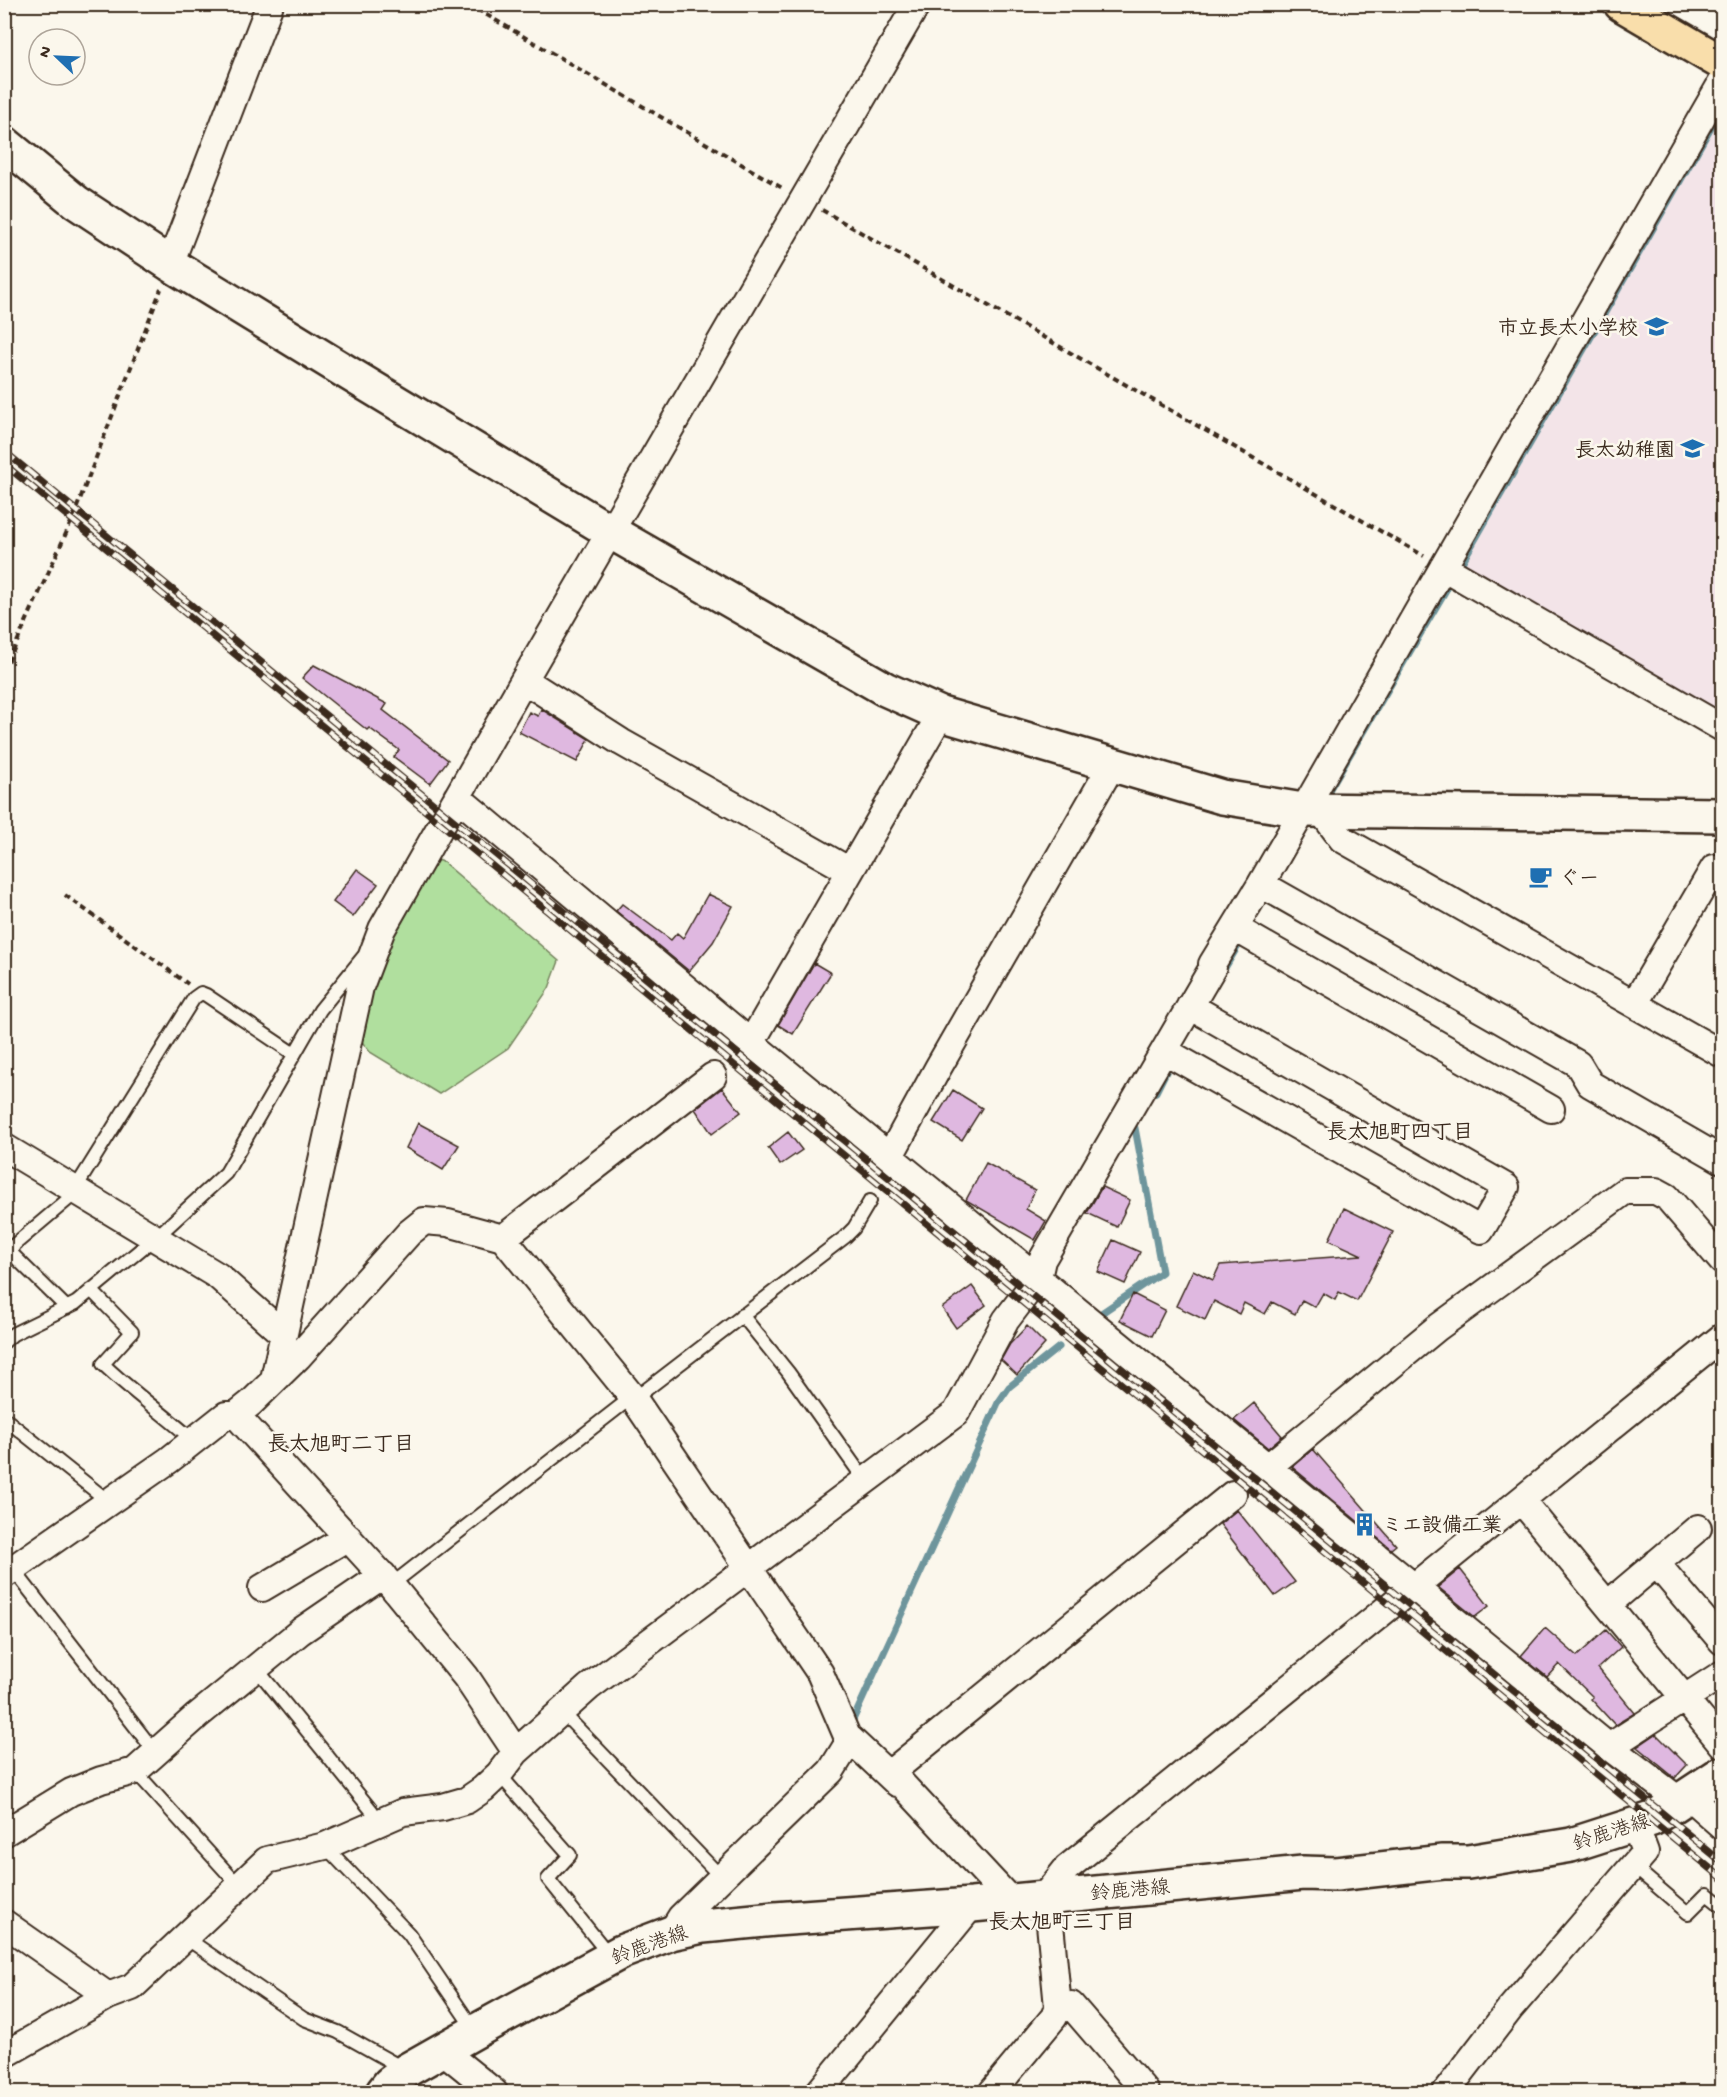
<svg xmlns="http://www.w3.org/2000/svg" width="1727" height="2097" viewBox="0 0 1727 2097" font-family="'Gochi Hand','Klee One',sans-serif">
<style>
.built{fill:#f3e4e8}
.green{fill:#b0df9e;stroke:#76845e;stroke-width:1.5}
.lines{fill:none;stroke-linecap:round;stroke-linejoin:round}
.stream{stroke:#6e959c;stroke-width:7}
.building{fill:#dfb8e0;stroke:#3b2a1e;stroke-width:1.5}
.lane-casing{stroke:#3b2a1e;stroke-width:16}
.street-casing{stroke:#3b2a1e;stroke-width:30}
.secondary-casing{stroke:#3b2a1e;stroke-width:38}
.primary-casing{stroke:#3b2a1e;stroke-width:38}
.path{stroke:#3b2a1e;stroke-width:4;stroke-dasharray:6 4.5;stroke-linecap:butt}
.lane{stroke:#fbf7ec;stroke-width:12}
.street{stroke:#fbf7ec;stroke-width:26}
.secondary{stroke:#fbf7ec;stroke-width:33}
.primary{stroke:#f9deab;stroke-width:33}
.rail-casing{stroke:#3b2a1e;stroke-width:7}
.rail{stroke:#fbf7ec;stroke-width:4.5;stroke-dasharray:14;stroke-linecap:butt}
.labels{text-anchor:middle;stroke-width:5;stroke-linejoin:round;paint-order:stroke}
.poi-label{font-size:20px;font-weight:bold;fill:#3b2a1e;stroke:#fbf7ec;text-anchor:end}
.street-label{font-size:20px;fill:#3b2a1e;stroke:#fbf7ec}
.neighbourhood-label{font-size:21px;font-weight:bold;fill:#3b2a1e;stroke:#fbf7ec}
</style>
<rect width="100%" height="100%" fill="#fbf7ec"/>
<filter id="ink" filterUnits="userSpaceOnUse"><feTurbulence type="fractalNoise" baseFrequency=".0167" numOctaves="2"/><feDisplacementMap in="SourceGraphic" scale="12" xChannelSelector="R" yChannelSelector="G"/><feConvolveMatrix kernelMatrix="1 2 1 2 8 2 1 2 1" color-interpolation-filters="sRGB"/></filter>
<g filter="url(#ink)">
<path class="built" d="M 1722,94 L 1722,718 L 1456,566 Z"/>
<path class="green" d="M 431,857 L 443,862 L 559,961 L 549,988 L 508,1048 L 439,1094 L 370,1052 L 355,1033 L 361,995 Z"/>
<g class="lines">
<path class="stream" d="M 1460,566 L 1722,108
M 1328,792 L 1446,590
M 1222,973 L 1238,946
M 1156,1092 L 1167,1070
M 1100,1314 L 1162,1272 L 1135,1128
M 853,1720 L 998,1403 L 1009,1387 L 1059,1347"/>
</g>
<path class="building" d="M 314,665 L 387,704 L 383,710 L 448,760 L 430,784 L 394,757 L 399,750 L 369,728 L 367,730 L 302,678 Z
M 541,709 L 589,739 L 577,762 L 519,732 L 529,712 L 538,716 Z
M 357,869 L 378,884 L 353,917 L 333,902 Z
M 708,894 L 733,906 L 713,942 L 689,971 L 616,911 L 622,904 L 671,940 L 677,933 L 683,938 Z
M 814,963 L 831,973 L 793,1034 L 778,1025 Z
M 722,1088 L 741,1112 L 712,1134 L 695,1109 Z
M 953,1090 L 982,1108 L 962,1140 L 933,1122 Z
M 418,1123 L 459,1145 L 443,1170 L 406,1148 Z
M 788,1132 L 802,1150 L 780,1165 L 768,1148 Z
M 986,1163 L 1035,1190 L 1026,1209 L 1046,1221 L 1035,1240 L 966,1200 Z
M 1102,1187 L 1130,1200 L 1117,1227 L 1087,1213 Z
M 1344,1208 L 1393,1232 L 1357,1301 L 1339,1292 L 1335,1300 L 1323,1293 L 1315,1307 L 1302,1300 L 1295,1314 L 1272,1302 L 1265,1314 L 1244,1303 L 1239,1314 L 1214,1301 L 1205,1320 L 1176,1306 L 1193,1270 L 1213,1280 L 1220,1265 L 1362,1255 L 1329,1240 Z
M 1113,1240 L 1140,1252 L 1125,1284 L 1098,1272 Z
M 972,1286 L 986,1305 L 956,1328 L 942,1308 Z
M 1133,1294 L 1165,1310 L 1152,1336 L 1120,1320 Z
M 1027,1326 L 1045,1344 L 1017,1375 L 1001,1360 L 1010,1344 Z
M 1254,1403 L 1282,1436 L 1268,1448 L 1234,1420 Z
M 1313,1449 L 1396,1545 L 1391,1549 L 1292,1467 Z
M 1237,1510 L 1295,1582 L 1275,1596 L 1220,1524 Z
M 1460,1569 L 1489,1606 L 1475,1617 L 1438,1587 Z
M 1545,1628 L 1577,1656 L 1606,1630 L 1621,1647 L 1598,1668 L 1635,1713 L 1615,1725 L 1591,1699 L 1593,1697 L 1559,1664 L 1547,1677 L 1521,1656 Z
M 1656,1734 L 1687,1765 L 1675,1778 L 1637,1747 Z"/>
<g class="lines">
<defs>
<path id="lane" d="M 75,1189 L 194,998 L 201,993 L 206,995 L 294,1054
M 91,1290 L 132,1332 L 103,1364 C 132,1392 164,1414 194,1441
M 67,1308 L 11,1253 L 14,1245 L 78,1191
M 742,1315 L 788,1372 L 864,1479
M 4,1342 L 13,1334 L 76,1303 L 163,1231 L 226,1173 L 320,1010 L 363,957
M 634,1399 L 845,1237 L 854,1228 L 870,1201
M 4,1418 L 108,1501
M 13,1569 L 155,1752
M 391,1585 L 632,1397
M 256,1668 L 372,1811 L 376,1823
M 561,1711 L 721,1877
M 135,1771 L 239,1886
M 499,1774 L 570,1855 L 548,1879 L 610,1956
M 325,1846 L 409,1934 L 475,2031
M 1633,1866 L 1688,1913 L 1707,1894 L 1722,1906
M 186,1938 L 304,2019 L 338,2032 L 406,2070"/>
<path id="street" d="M 170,264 L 270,4
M 1443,567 L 1722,728
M 524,680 L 621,742 L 850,871
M 457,797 L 751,1043 L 1609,1747 L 1680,1801
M 1321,811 L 1342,839 L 1722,1054
M 1261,884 L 1578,1064 L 1590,1084 L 1722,1160
M 1235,928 L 1551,1109
M 1635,1003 L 1714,868
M 751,1043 L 941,714
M 1165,1051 L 1481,1230 L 1506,1187 L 1190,1006
M 4,1147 L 218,1276 L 283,1334
M 890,1156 L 938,1068 L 1112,765
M 503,1238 L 713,1076
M 274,1379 L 360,987 L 382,929 L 524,680 L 917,4
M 236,1415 L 391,1585 L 466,1677 L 516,1752
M 1268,1467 L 1437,1328 L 1625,1191 L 1656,1191 L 1667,1197 L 1722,1261
M 1521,1500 L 1722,1744
M 1656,1563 L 1722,1641
M 4,1575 L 169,1460 L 226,1415 L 236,1415 L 251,1403 L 298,1357 L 409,1233 L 424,1221 L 448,1223 L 503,1238 L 634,1399 L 820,1673 L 847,1736 L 847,1745 L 831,1771 L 681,1917 L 671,1933
M 262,1588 L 348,1537
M 1608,1604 L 1698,1528
M 847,1736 L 897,1783 L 901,1783 L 1011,1901
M 1609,1747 L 1722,1674
M 889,1774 L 1233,1494
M 1688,1796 L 1722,1826
M 4,1833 L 71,1792 L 101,1780 L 135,1771 L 197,1716 L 301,1631 L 383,1575
M 4,1923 L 108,1996
M 442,2050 L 494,2092
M 4,2055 L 108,1996 L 132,1987 L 267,1860 L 325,1846 L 403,1812 L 443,1807 L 467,1800 L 483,1789 L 499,1774 L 516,1752 L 589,1687 L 956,1413 L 1006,1320 L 1038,1278 L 1042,1260 L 1213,967 L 1212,964 L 1261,884 L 1722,82
M 819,2092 L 972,1905
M 992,2092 L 1054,2017 L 1058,2007
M 1146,2092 L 1071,2005 L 1058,2007 L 1050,1924 L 1044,1897 L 1067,1868 L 1722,1337
M 1446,2092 L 1509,2010 L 1645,1852 L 1635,1825"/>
<path id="secondary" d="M 4,143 L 76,202 L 170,264 L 348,373 L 611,532 L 885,689 L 941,714 L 1222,797 L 1303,810 L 1722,815
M 383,2092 L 390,2083 L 407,2070 L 476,2031 L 621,1952 L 671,1933 L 703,1926 L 775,1919 L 972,1905 L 1303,1873 L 1336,1874 L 1443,1862 L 1468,1862 L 1571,1845 L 1652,1819 L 1722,1773"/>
<path id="primary" d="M 1621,4 L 1722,63"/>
</defs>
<use href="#lane" class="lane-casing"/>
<use href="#street" class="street-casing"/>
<use href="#secondary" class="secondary-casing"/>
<use href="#primary" class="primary-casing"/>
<path class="path" d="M 468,4 L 784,189
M 822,210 L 1424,556
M 4,671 L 72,520 L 161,289
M 65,895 L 188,984"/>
<use href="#lane" class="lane"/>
<use href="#street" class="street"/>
<use href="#secondary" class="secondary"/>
<use href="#primary" class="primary"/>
<defs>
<path id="rail" d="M 4,451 L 1722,1862
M 4,464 L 1722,1878"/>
</defs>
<use href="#rail" class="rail-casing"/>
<use href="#rail" class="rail"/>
</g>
</g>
<defs>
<symbol id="school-bare" viewBox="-9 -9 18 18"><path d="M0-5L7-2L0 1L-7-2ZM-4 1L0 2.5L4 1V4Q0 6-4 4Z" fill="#1f6fb2" stroke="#fbf7ec" stroke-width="2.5" paint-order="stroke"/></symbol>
<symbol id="cafe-bare" viewBox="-9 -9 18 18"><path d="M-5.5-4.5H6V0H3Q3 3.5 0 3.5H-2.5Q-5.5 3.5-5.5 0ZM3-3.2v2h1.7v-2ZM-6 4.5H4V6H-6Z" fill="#1f6fb2" stroke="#fbf7ec" stroke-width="2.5" paint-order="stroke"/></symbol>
<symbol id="building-bare" viewBox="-9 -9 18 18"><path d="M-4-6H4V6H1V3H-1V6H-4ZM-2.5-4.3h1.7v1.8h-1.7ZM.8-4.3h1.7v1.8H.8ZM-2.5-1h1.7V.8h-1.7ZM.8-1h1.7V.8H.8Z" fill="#1f6fb2" stroke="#fbf7ec" stroke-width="2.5" paint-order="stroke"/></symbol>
</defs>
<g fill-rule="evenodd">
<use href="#school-bare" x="1640" y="310" width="33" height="33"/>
<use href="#school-bare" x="1676" y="432" width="33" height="33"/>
<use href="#cafe-bare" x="1524" y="860" width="33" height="33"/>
<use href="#building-bare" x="1348" y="1508" width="33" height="33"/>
</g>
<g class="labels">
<g class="poi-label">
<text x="1638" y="334">市立長太小学校</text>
<text x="1675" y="456">長太幼稚園</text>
<text x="1559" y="884" text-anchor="start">ぐー</text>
<text x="1382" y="1531" text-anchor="start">ミエ設備工業</text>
</g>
<g class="street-label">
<text transform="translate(1611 1831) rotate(-18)" y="7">鈴鹿港線</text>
<text transform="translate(1130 1889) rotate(-5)" y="7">鈴鹿港線</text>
<text transform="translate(649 1944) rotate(-20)" y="7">鈴鹿港線</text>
</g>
<g class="neighbourhood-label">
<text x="1400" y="1138">長太旭町四丁目</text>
<text x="341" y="1450">長太旭町二丁目</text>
<text x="1062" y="1928">長太旭町三丁目</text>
</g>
</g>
<rect width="1727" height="2097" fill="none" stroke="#fbf7ec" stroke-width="24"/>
<rect x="12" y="12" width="1703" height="2073" fill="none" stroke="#3b2a1e" stroke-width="2" filter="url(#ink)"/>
<g transform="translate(57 57) rotate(293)"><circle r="28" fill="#fbf7ec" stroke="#aea59a" stroke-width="1.5"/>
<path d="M0-4.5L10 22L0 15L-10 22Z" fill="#1f6fb2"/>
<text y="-9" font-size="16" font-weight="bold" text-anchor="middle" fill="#3b2a1e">N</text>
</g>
</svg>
